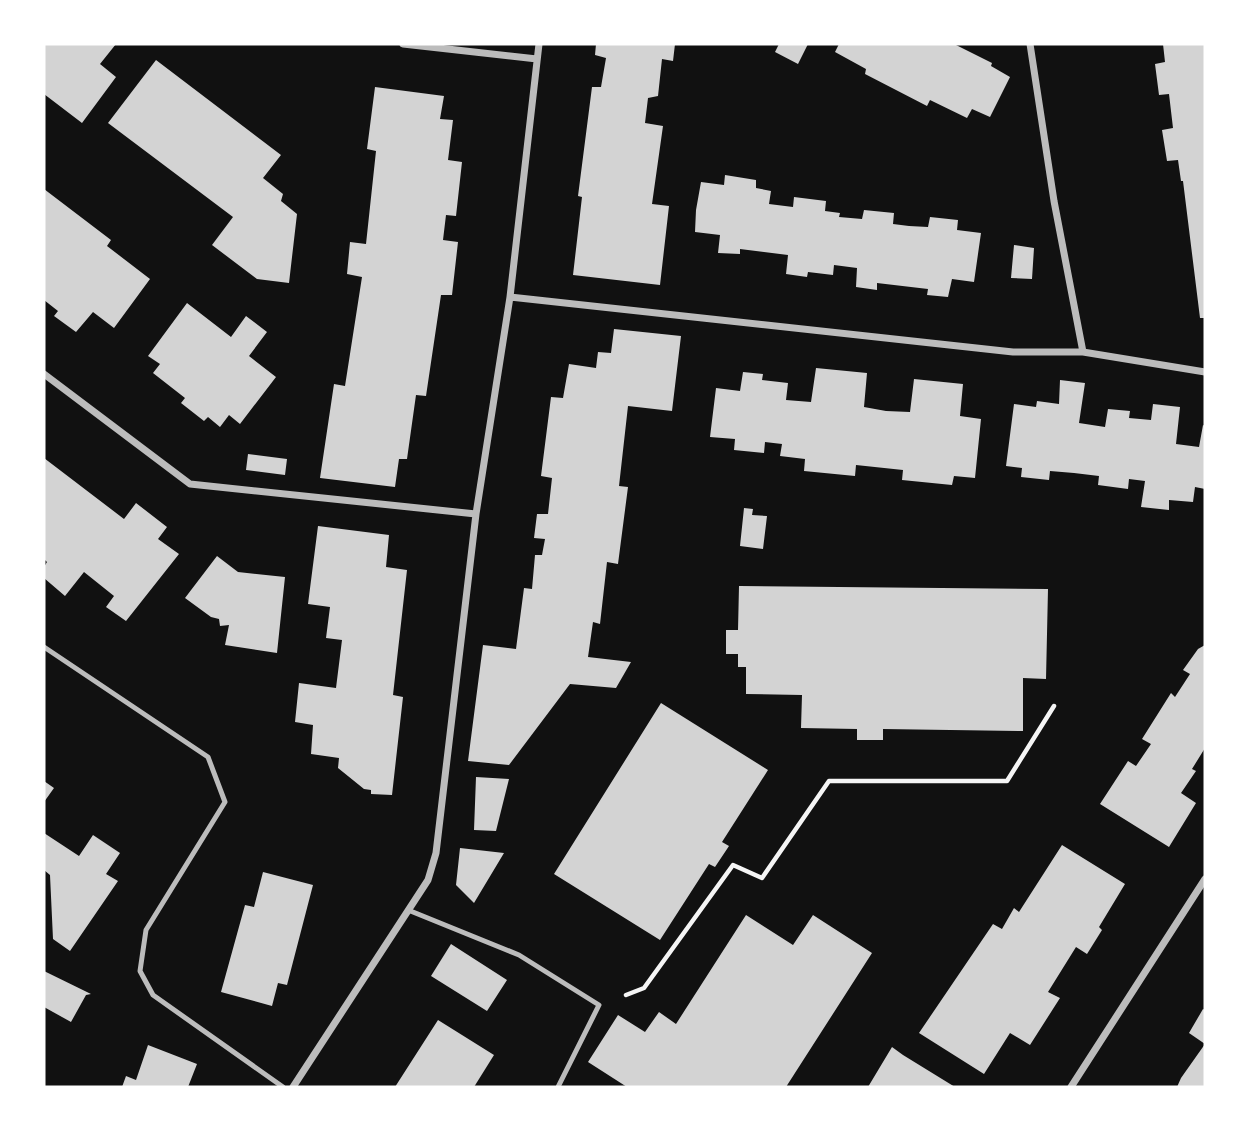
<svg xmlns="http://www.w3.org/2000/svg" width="1249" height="1131" viewBox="0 0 1249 1131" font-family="'Noto Sans',sans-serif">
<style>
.building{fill:#d3d3d3}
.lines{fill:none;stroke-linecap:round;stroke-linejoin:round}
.path{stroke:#f5f5f5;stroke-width:4.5}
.service{stroke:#bcbcbc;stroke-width:5}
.minor{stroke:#bcbcbc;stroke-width:7}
</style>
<rect width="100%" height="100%" fill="#111"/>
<path class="building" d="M 44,44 L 116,44 L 100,64 L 116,77 L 82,123 L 44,94 Z
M 596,44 L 675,44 L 673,61 L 662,59 L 658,96 L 648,98 L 645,123 L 663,126 L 652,204 L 669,206 L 660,285 L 573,275 L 582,197 L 578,196 L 592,87 L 601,87 L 606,58 L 595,55 Z
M 779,44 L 808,44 L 798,64 L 775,52 Z
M 839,44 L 954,44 L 992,63 L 991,66 L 1010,77 L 990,117 L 972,109 L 967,118 L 930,100 L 927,106 L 865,74 L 866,69 L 835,52 Z
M 1163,44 L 1205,44 L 1205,318 L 1200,318 L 1183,181 L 1181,181 L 1178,160 L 1167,161 L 1162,130 L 1173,128 L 1169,94 L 1159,95 L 1155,64 L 1165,62 Z
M 156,60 L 281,155 L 263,178 L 283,194 L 281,201 L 297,214 L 289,283 L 257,279 L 212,245 L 233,217 L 108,123 Z
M 375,87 L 444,96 L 440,119 L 453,120 L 448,160 L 462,162 L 456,216 L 446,215 L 443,240 L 458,242 L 452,295 L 441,295 L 426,396 L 416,395 L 407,459 L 399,459 L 395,487 L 320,478 L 334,384 L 345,386 L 362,277 L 347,274 L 350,242 L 366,244 L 376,151 L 367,149 Z
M 725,175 L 756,180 L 756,188 L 771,191 L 769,204 L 793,207 L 794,197 L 826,201 L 825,211 L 840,213 L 839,217 L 862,219 L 864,210 L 894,213 L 893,224 L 909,226 L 928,227 L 930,217 L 958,220 L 957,230 L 981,233 L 974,282 L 952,279 L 948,297 L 927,295 L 928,289 L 877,283 L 877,290 L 856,287 L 857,268 L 834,265 L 833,275 L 808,272 L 807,277 L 786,274 L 788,255 L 740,249 L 740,254 L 718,253 L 720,235 L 695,232 L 696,210 L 701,182 L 724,185 Z
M 44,189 L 111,240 L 107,246 L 150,279 L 114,328 L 93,312 L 76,332 L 54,316 L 58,311 L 44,300 Z
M 1014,245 L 1034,248 L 1032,279 L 1011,278 Z
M 187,303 L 231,337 L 246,316 L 267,332 L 249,356 L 276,377 L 240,424 L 229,415 L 220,427 L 208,417 L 204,421 L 181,403 L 185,398 L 153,373 L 160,364 L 148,356 Z
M 614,329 L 681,336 L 672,411 L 628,406 L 619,486 L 628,487 L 618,564 L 607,562 L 600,624 L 593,622 L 588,657 L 631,662 L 616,688 L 570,684 L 509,765 L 468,761 L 483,645 L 516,649 L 524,588 L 532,589 L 535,555 L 542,555 L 545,539 L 534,538 L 537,514 L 548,514 L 552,478 L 541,476 L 551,397 L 563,398 L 569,364 L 596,368 L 598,352 L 611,353 Z
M 816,368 L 867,373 L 864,407 L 886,411 L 910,412 L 914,379 L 963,384 L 960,416 L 981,419 L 975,478 L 954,476 L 952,485 L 902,480 L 903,470 L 856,465 L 855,476 L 804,471 L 805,459 L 780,456 L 782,444 L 765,442 L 764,453 L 734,450 L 735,439 L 710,437 L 716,388 L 740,391 L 743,372 L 763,374 L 762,380 L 788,383 L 786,400 L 811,402 Z
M 1060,380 L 1085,383 L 1079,423 L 1105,427 L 1108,409 L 1130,411 L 1129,418 L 1151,420 L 1153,404 L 1180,407 L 1176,444 L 1199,447 L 1203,425 L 1205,426 L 1205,489 L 1195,487 L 1193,502 L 1169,500 L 1169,510 L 1141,507 L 1145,481 L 1129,479 L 1128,489 L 1098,485 L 1099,476 L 1074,473 L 1050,471 L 1049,480 L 1021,477 L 1022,468 L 1006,466 L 1014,404 L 1036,407 L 1037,401 L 1059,404 Z
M 248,454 L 287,459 L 285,475 L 246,470 Z
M 44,458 L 124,519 L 136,503 L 167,527 L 158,539 L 179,554 L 126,621 L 106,607 L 114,596 L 84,572 L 65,596 L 44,578 L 44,567 L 47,562 L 44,559 Z
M 744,508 L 753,509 L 752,515 L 767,516 L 763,549 L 740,546 Z
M 318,526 L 389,535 L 386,567 L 407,570 L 393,695 L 403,697 L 392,795 L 371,794 L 371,790 L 364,789 L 338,768 L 339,758 L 311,754 L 313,725 L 295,722 L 299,683 L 336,688 L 342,640 L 326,638 L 330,607 L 308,604 Z
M 217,556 L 238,572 L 285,577 L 277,653 L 225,645 L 229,625 L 220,626 L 219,619 L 211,617 L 185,598 Z
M 739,586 L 1048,589 L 1046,679 L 1023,678 L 1023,731 L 883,729 L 883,740 L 857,740 L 857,729 L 801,728 L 802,695 L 746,694 L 746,667 L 738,667 L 738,654 L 726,654 L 726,630 L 738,630 Z
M 1205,645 L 1205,748 L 1192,769 L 1196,771 L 1181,793 L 1196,803 L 1169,847 L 1100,804 L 1128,761 L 1136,766 L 1151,744 L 1142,739 L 1171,693 L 1175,697 L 1190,674 L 1183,670 L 1198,649 Z
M 661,703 L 768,770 L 722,842 L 729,846 L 715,867 L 709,864 L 660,940 L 554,874 Z
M 476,777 L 509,779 L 496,831 L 474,830 Z
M 44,781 L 54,788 L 44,802 Z
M 44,833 L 79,856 L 93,835 L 120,853 L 106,874 L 118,881 L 70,951 L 53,939 L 50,875 L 44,870 Z
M 1062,845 L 1125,884 L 1099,927 L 1102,930 L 1087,954 L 1076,947 L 1048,992 L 1060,998 L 1030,1045 L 1010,1033 L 984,1074 L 919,1033 L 993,924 L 1002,929 L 1014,908 L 1019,912 Z
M 460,848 L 504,853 L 474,903 L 456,885 Z
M 263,872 L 313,885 L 287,985 L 278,983 L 272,1006 L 221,992 L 245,905 L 254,907 Z
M 746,915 L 793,945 L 813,915 L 872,953 L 786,1087 L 627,1087 L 588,1062 L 618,1015 L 645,1032 L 659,1012 L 676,1024 Z
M 451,944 L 507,980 L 487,1011 L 431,976 Z
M 44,971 L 91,994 L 86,995 L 71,1022 L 44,1007 Z
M 1203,1009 L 1205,1010 L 1205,1044 L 1189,1033 Z
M 438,1020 L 494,1055 L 474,1087 L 395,1087 Z
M 1205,1044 L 1205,1087 L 1177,1087 L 1181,1078 Z
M 148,1045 L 197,1064 L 188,1087 L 122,1087 L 126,1076 L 136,1080 Z
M 892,1047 L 903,1055 L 955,1087 L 868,1087 Z"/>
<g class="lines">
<path class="path" d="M 626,995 L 644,988 L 733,865 L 762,878 L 829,781 L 1007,781 L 1054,706"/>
<path class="service" d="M 44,647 L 208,757 L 225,802 L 146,930 L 140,971 L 153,995 L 283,1087
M 408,910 L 519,955 L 599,1005 L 558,1087"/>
<path class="minor" d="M 403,44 L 537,59
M 1030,44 L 1054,201 L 1083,352
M 510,297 L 1013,352 L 1083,352 L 1205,372
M 44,374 L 190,484 L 476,514
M 293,1087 L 428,880 L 436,853 L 476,514 L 510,297 L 539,44
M 1071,1087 L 1205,879"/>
</g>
<rect width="1249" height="1131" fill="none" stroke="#ffffff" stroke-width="91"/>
</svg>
